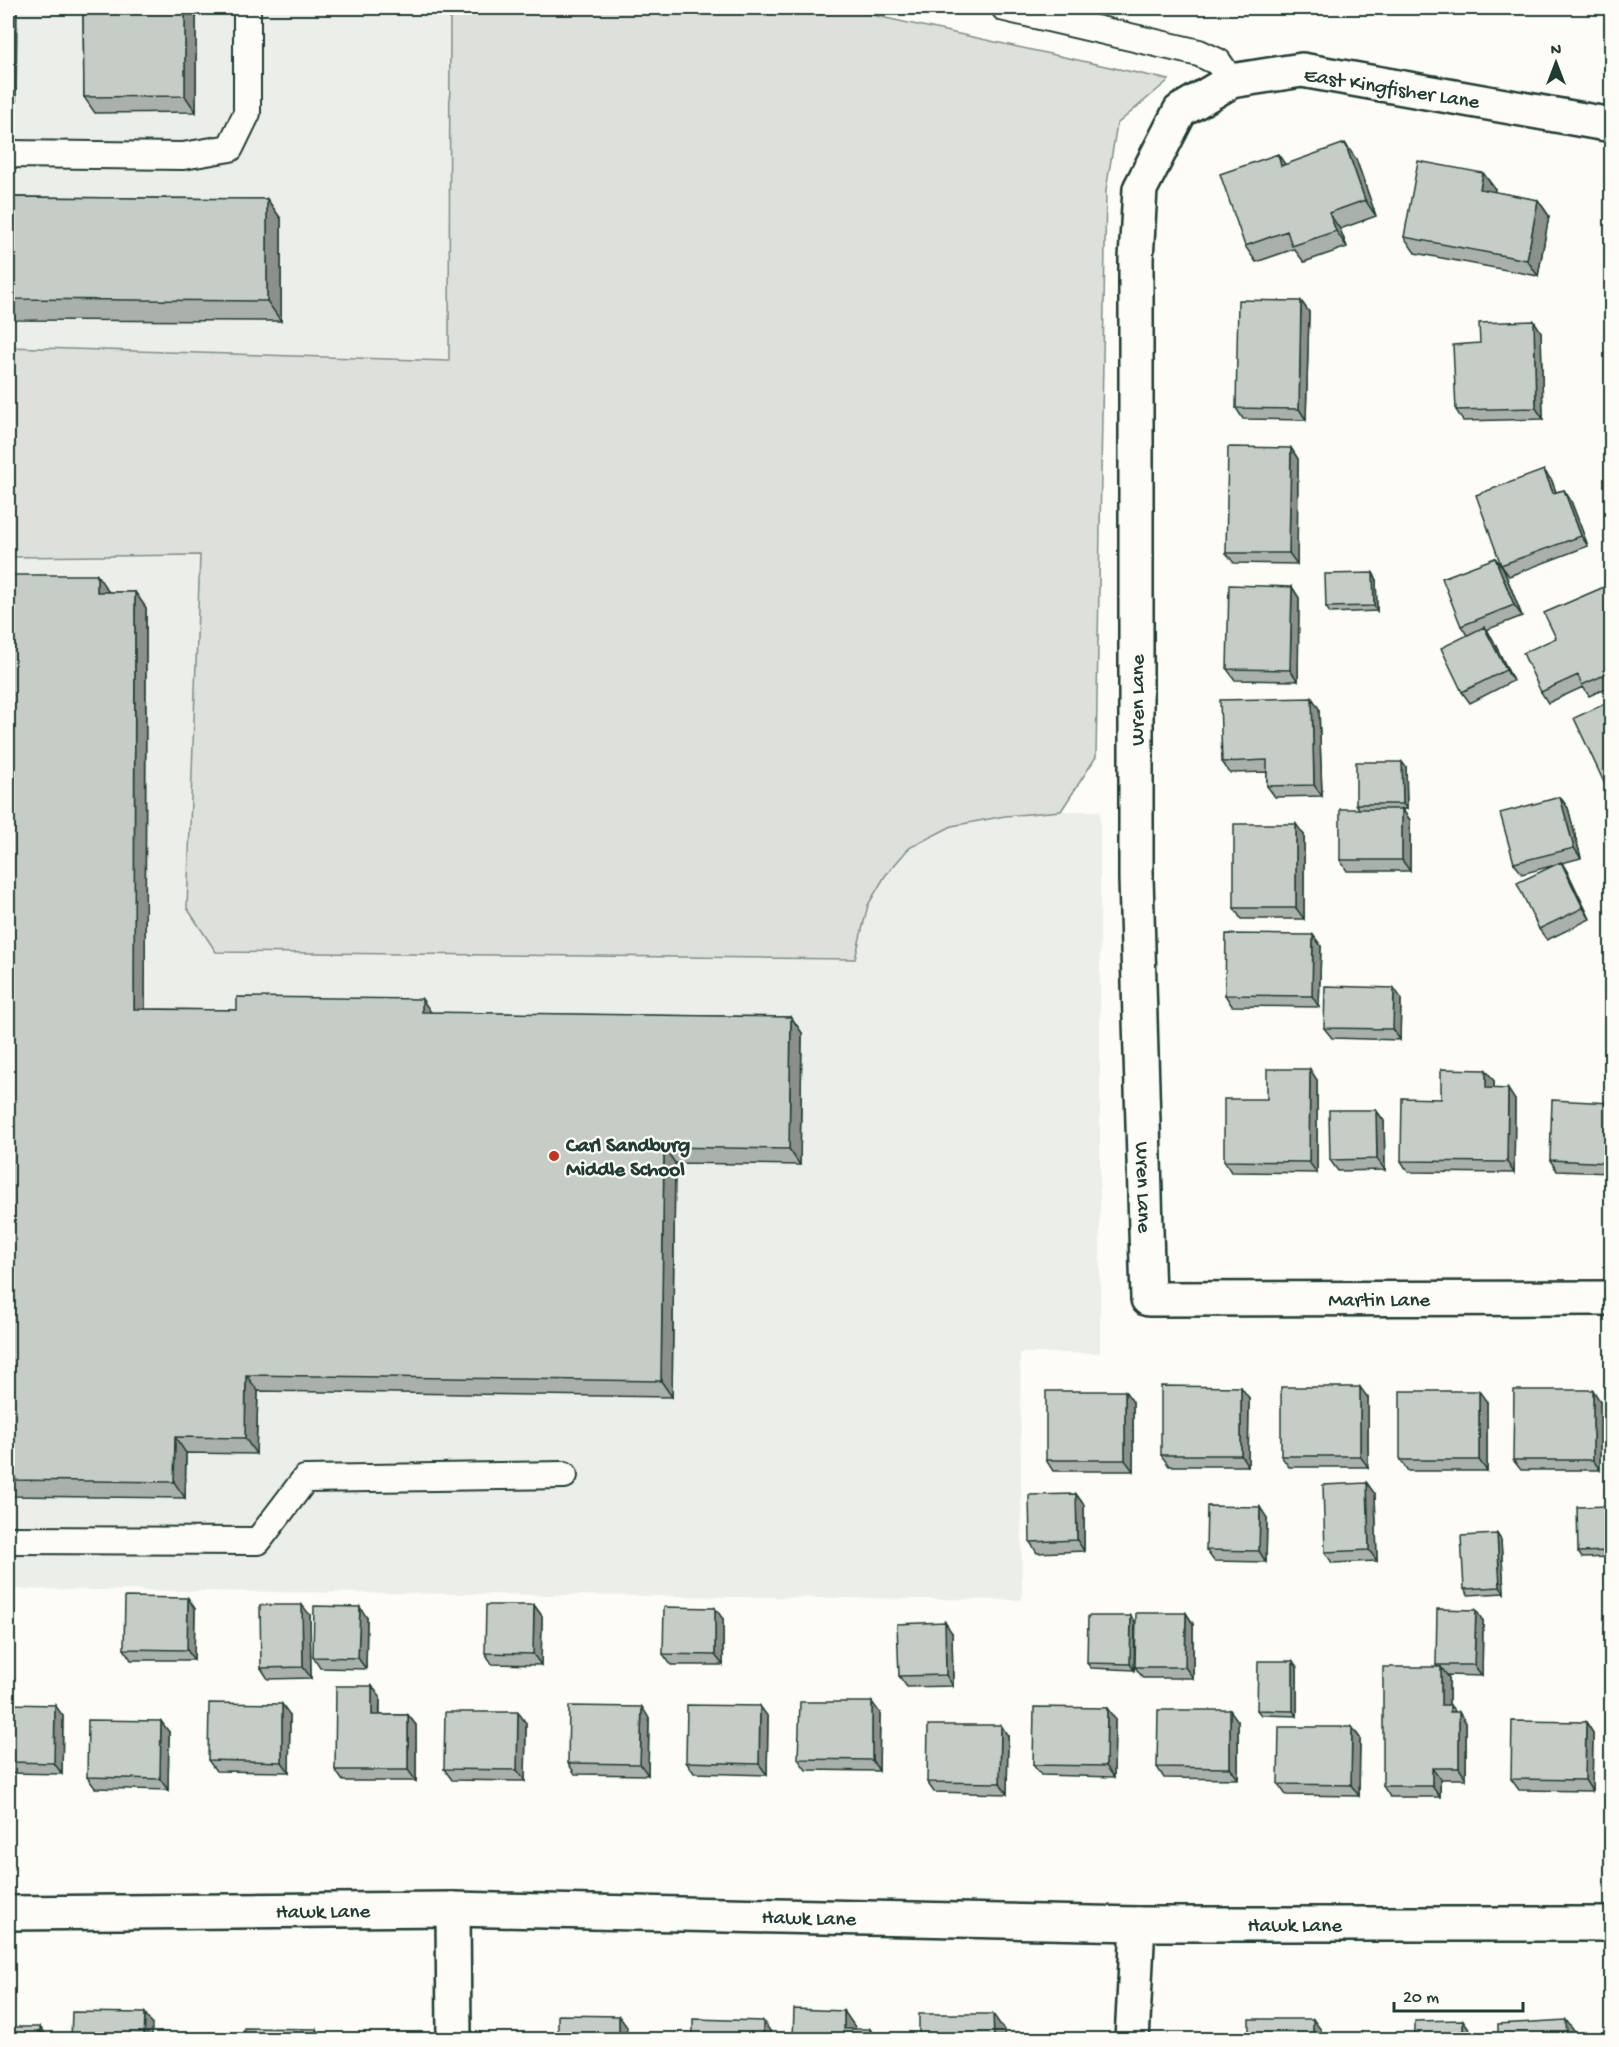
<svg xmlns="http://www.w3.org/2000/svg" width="1619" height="2047" viewBox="0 0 1619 2047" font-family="'Gochi Hand',sans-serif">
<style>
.built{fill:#eceee9}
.green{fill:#dde0db;stroke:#7e8e88;stroke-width:1.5}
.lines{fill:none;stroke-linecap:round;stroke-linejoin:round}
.service-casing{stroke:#1f3d34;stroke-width:30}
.minor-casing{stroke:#1f3d34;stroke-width:38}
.service{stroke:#fdfcf7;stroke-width:26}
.minor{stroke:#fdfcf7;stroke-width:33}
.wall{fill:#aab0ab;stroke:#1f3d34;stroke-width:1.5}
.shaded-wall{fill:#8b908b;stroke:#1f3d34;stroke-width:1.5}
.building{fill:#c6cdc7;stroke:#1f3d34;stroke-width:1.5}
.poi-dot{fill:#c8321e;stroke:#fdfcf7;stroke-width:2}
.labels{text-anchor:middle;stroke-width:4.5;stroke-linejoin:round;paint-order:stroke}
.street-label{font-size:21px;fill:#1f3d34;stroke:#fdfcf7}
.poi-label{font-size:21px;font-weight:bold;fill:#1f3d34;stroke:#fdfcf7;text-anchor:start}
</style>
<rect width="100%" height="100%" fill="#fdfcf7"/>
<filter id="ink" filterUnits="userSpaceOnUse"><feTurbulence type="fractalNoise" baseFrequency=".0167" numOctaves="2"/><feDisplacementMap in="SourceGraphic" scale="12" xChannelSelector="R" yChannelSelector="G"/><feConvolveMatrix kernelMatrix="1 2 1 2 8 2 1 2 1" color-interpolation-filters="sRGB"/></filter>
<g filter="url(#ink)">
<path class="built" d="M 8,8 L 450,8 L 450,361 L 8,347 Z
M 200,555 L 187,908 L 855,959 L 868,905 L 885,876 L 909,848 L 952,826 L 1004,816 L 1061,811 L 1100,811 L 1100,1353 L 1020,1353 L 1022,1600 L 8,1589 L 8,557 Z"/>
<path class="green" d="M 450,8 L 840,8 L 1169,80 L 1117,124 L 1106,190 L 1096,757 L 1061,811 L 1005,816 L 952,826 L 909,848 L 885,876 L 868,905 L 855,959 L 216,952 L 187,908 L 200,555 L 8,557 L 8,347 L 449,361 Z"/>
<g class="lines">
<defs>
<path id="service" d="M 1005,8 L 1199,53 L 1218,62 L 1231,81
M 8,154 L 183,156 L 230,148 L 247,113 L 247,8
M 8,1540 L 258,1541 L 305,1479 L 564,1475"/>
<g id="minor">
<path id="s1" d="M 1612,125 L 1302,70 L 1231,81 L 1180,111 L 1140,189 L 1136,259 L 1136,878 L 1148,1299 L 1612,1298"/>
<path d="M 453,1909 L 454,2040"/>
<path id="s2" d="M 8,1913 L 453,1909 L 1138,1924 L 1612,1924"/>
<path d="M 1132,2040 L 1138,1924"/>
</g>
</defs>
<use href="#service" class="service-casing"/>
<use href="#minor" class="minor-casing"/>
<use href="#service" class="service"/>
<use href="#minor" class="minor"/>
</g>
<path class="wall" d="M 8,8 L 16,110 L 8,110 Z
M 83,8 L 196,8 L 196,112 L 95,113 L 84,97 Z
M 1356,159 L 1376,216 L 1340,229 L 1347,247 L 1304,262 L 1294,249 L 1256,262 L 1245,246 Z
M 1483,173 L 1495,189 L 1494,192 L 1538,200 L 1549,216 L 1538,276 L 1415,253 L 1404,237 Z
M 8,197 L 267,199 L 281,219 L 281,321 L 8,320 Z
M 1301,301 L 1309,312 L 1306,420 L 1243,419 L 1236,408 Z
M 1534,321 L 1541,332 L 1543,419 L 1463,421 L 1456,410 L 1480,343 Z
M 1291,448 L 1298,459 L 1297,564 L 1234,563 L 1226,553 Z
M 1552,481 L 1556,492 L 1564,490 L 1571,501 L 1588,546 L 1509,576 L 1501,565 Z
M 1495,558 L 1503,568 L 1522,616 L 1486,630 L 1492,638 L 1513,681 L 1470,703 L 1462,692 L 1467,635 L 1461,626 Z
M 1373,573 L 1376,578 L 1377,611 L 1330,613 L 1326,607 Z
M 8,575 L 108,591 L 108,592 L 135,592 L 146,608 L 145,1009 L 791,1017 L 802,1033 L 800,1165 L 675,1163 L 672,1397 L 258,1391 L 256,1454 L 186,1453 L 185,1498 L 8,1496 Z
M 1611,584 L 1611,686 L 1589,696 L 1583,687 L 1548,703 L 1541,692 L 1556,638 Z
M 1292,587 L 1299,598 L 1298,681 L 1235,680 L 1227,669 Z
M 1312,698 L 1319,709 L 1322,796 L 1275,797 L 1267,786 L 1267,772 L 1230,773 L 1222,762 Z
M 1406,767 L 1407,809 L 1402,809 L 1410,820 L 1410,871 L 1347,871 L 1340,860 L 1359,809 L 1356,804 Z
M 1560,797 L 1568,808 L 1581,858 L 1562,863 L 1568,873 L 1590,919 L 1547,940 L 1539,929 L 1551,866 L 1522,874 L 1514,863 Z
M 1304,835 L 1304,919 L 1241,919 L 1234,908 Z
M 1313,935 L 1321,946 L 1319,1007 L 1232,1006 L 1225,995 Z
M 1401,998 L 1400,1040 L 1332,1038 L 1324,1028 Z
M 1317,1080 L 1317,1173 L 1231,1172 L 1224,1161 L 1267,1099 Z
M 1494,1081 L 1494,1088 L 1515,1100 L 1514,1173 L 1408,1172 L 1401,1161 L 1441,1099 Z
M 1611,1103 L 1611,1173 L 1557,1171 L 1550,1160 Z
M 1376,1110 L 1384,1121 L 1385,1170 L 1338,1171 L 1330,1160 Z
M 1249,1398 L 1248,1466 L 1169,1466 L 1161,1455 Z
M 1368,1398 L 1368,1467 L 1289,1467 L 1281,1456 Z
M 1600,1401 L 1600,1470 L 1521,1470 L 1513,1460 Z
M 1133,1402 L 1133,1471 L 1053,1471 L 1046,1460 Z
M 1487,1402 L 1487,1471 L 1408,1471 L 1400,1460 Z
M 1076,1494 L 1084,1505 L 1084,1551 L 1037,1553 L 1030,1542 Z
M 1375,1494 L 1377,1561 L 1332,1563 L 1325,1552 Z
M 1611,1506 L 1611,1557 L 1582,1558 L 1578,1552 Z
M 1267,1518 L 1266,1562 L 1214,1561 L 1206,1550 Z
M 1497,1534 L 1501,1540 L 1504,1593 L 1468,1595 L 1464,1589 Z
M 188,1598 L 195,1609 L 194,1660 L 131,1660 L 124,1649 Z
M 534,1605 L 542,1616 L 541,1665 L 492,1664 L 485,1653 Z
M 1186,1613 L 1193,1624 L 1193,1678 L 1143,1678 L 1135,1667 Z
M 310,1615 L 311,1678 L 268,1679 L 261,1668 Z
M 367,1618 L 366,1669 L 320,1668 L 313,1657 Z
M 723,1619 L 723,1665 L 671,1665 L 663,1654 Z
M 1483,1621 L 1482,1676 L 1447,1675 L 1449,1678 L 1449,1705 L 1466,1723 L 1466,1779 L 1440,1779 L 1440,1797 L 1390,1797 L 1383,1786 L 1438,1667 L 1436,1665 Z
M 1135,1622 L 1134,1670 L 1091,1668 L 1087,1663 Z
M 952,1633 L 953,1686 L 907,1687 L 899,1676 Z
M 1297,1667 L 1297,1716 L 1261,1715 L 1257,1710 Z
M 372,1686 L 380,1697 L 380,1715 L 408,1715 L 416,1725 L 416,1781 L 343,1781 L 335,1770 Z
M 8,1704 L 63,1716 L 62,1774 L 8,1773 Z
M 880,1713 L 879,1771 L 806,1770 L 798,1759 Z
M 290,1715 L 289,1772 L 216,1771 L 208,1760 Z
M 768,1717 L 767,1775 L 694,1773 L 686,1762 Z
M 649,1718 L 648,1775 L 575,1774 L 568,1763 Z
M 1115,1719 L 1114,1777 L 1041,1775 L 1033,1765 Z
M 1238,1721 L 1238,1779 L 1164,1778 L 1157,1767 Z
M 1586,1722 L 1593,1733 L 1592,1791 L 1519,1790 L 1511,1779 Z
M 526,1723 L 525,1781 L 452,1780 L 444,1769 Z
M 1352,1727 L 1360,1738 L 1359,1796 L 1286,1795 L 1278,1784 Z
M 169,1732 L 168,1790 L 95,1788 L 87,1777 Z
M 1008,1736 L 1007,1794 L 934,1792 L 927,1782 Z"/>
<path class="shaded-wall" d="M 8,8 L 17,8 L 16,110 L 8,97 Z
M 185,8 L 196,8 L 196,112 L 185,96 Z
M 1345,143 L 1356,159 L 1376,216 L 1365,200 Z
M 1278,154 L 1289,170 L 1281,166 Z
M 1483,173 L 1495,189 L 1491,205 L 1480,189 Z
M 267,199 L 281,219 L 281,321 L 267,301 Z
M 1538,200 L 1549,216 L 1538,276 L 1527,260 Z
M 1329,213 L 1340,229 L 1347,247 L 1336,231 Z
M 1301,301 L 1309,312 L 1306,420 L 1299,409 Z
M 1534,321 L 1541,332 L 1543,419 L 1536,408 Z
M 1291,448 L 1298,459 L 1297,564 L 1289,553 Z
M 1544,470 L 1552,481 L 1560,504 L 1553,493 Z
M 1564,490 L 1571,501 L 1588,546 L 1581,536 Z
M 1495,558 L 1503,568 L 1522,616 L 1514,605 Z
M 1373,573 L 1376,578 L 1377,611 L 1374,606 Z
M 97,575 L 108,591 L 108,608 L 97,592 Z
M 1292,587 L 1299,598 L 1298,681 L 1290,670 Z
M 135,592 L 146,608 L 145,1025 L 134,1009 Z
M 1484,627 L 1492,638 L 1513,681 L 1506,670 Z
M 1312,698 L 1319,709 L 1322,796 L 1314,785 Z
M 1402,762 L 1406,767 L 1407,809 L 1403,804 Z
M 1560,797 L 1568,808 L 1581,858 L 1574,848 Z
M 1402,809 L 1410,820 L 1410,871 L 1402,860 Z
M 1296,824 L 1304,835 L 1304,919 L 1296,908 Z
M 1561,862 L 1568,873 L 1590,919 L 1583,908 Z
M 1313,935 L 1321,946 L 1319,1007 L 1312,996 Z
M 1394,988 L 1401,998 L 1400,1040 L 1393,1029 Z
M 422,999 L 433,1015 L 422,1012 Z
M 791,1017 L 802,1033 L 800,1165 L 789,1149 Z
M 1310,1069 L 1317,1080 L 1317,1173 L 1309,1162 Z
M 1486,1070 L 1494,1081 L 1494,1099 L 1486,1088 Z
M 1508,1089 L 1515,1100 L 1514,1173 L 1507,1162 Z
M 1376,1110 L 1384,1121 L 1385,1170 L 1377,1159 Z
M 664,1147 L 675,1163 L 672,1397 L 661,1381 Z
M 246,1375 L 258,1391 L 256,1454 L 245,1438 Z
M 1241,1387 L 1249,1398 L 1248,1466 L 1241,1455 Z
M 1360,1387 L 1368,1398 L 1368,1467 L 1360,1456 Z
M 1593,1390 L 1600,1401 L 1600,1470 L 1593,1460 Z
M 1125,1391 L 1133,1402 L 1133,1471 L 1125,1460 Z
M 1479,1391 L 1487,1402 L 1487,1471 L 1479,1460 Z
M 175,1437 L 186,1453 L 185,1498 L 174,1482 Z
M 1367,1483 L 1375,1494 L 1377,1561 L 1369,1550 Z
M 1076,1494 L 1084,1505 L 1084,1551 L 1077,1540 Z
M 1260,1507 L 1267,1518 L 1266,1562 L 1259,1551 Z
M 1497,1534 L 1501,1540 L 1504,1593 L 1500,1587 Z
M 188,1598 L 195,1609 L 194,1660 L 187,1650 Z
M 302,1605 L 310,1615 L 311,1678 L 303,1667 Z
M 534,1605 L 542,1616 L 541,1665 L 533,1654 Z
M 360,1607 L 367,1618 L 366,1669 L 358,1658 Z
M 715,1608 L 723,1619 L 723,1665 L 715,1655 Z
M 1476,1610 L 1483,1621 L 1482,1676 L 1474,1665 Z
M 1186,1613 L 1193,1624 L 1193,1678 L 1185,1667 Z
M 1131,1616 L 1135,1622 L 1134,1670 L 1130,1664 Z
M 945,1622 L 952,1633 L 953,1686 L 946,1675 Z
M 1293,1661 L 1297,1667 L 1297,1716 L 1293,1711 Z
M 1441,1667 L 1449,1678 L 1449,1715 L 1441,1705 Z
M 372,1686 L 380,1697 L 379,1725 L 372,1715 Z
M 872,1702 L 880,1713 L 879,1771 L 872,1760 Z
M 282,1704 L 290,1715 L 289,1772 L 282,1762 Z
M 55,1705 L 63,1716 L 62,1774 L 54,1763 Z
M 1450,1705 L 1458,1715 L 1450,1712 Z
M 760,1706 L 768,1717 L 767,1775 L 759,1764 Z
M 642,1707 L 649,1718 L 648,1775 L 640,1764 Z
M 1107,1708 L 1115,1719 L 1114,1777 L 1106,1766 Z
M 1230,1710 L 1238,1721 L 1238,1779 L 1230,1768 Z
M 518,1712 L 526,1723 L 525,1781 L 517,1770 Z
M 1459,1712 L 1466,1723 L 1466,1779 L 1459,1768 Z
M 408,1715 L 416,1725 L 416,1781 L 408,1770 Z
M 161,1721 L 169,1732 L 168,1790 L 160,1779 Z
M 1586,1722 L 1593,1733 L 1592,1791 L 1585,1780 Z
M 1001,1725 L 1008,1736 L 1007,1794 L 1000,1783 Z
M 1352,1727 L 1360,1738 L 1359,1796 L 1351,1785 Z
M 1432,1768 L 1440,1779 L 1440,1797 L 1432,1786 Z
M 844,2011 L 855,2027 L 855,2040 L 844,2029 Z
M 145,2013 L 152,2024 L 152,2040 L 144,2040 Z
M 993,2014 L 1004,2030 L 1005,2040 L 994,2040 Z
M 619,2016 L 627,2027 L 626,2040 L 619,2040 Z
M 1313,2019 L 1321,2030 L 1321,2040 L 1313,2040 Z
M 1463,2020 L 1471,2031 L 1471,2040 L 1463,2040 Z
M 1566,2020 L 1574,2031 L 1574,2040 L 1567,2040 Z
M 763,2021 L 771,2032 L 771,2040 L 763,2040 Z
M 40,2027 L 48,2038 L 48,2040 L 40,2040 Z
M 317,2029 L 324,2040 L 317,2040 Z
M 870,2029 L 878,2040 L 870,2040 Z"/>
<path class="building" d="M 83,8 L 185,8 L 185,96 L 84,97 Z
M 1345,143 L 1365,200 L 1329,213 L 1336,231 L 1292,246 L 1287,231 L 1245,246 L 1220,174 L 1278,154 L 1281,166 Z
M 1418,161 L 1483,173 L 1480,189 L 1538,200 L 1527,260 L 1404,237 Z
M 8,197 L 267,199 L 267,301 L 8,299 Z
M 1238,300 L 1301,301 L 1299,409 L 1236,408 Z
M 1534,321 L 1536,408 L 1456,410 L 1453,345 L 1480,343 L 1479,323 Z
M 1228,447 L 1291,448 L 1289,553 L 1226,553 Z
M 1544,470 L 1553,493 L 1564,490 L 1581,536 L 1501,565 L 1476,495 Z
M 1495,558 L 1514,605 L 1461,626 L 1442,578 Z
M 1373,573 L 1374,606 L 1326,607 L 1325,574 Z
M 8,575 L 97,575 L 97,592 L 135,592 L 134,1009 L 237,1010 L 237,997 L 422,999 L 422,1012 L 791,1017 L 789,1149 L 664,1147 L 661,1381 L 246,1375 L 245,1438 L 175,1437 L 174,1482 L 8,1480 Z
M 1611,584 L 1611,672 L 1582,685 L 1578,675 L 1541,692 L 1523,653 L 1556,638 L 1544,613 Z
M 1229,585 L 1292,587 L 1290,670 L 1227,669 Z
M 1484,627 L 1506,670 L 1462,692 L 1441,648 Z
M 1312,698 L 1314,785 L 1267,786 L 1267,760 L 1222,762 L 1220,700 Z
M 1611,701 L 1611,791 L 1609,793 L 1574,718 Z
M 1356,762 L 1402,762 L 1403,804 L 1356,804 Z
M 1560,797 L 1574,848 L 1514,863 L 1500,813 Z
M 1340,809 L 1402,809 L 1402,860 L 1340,860 Z
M 1234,824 L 1296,824 L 1296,908 L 1234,908 Z
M 1561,862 L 1583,908 L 1539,929 L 1517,883 Z
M 1226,934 L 1313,935 L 1312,996 L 1225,995 Z
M 1325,986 L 1394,988 L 1393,1029 L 1324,1028 Z
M 1267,1069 L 1310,1069 L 1309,1162 L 1224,1161 L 1224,1099 L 1267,1099 Z
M 1441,1069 L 1486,1070 L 1486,1088 L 1508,1089 L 1507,1162 L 1401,1161 L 1402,1098 L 1441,1099 Z
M 1552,1100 L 1611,1103 L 1611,1163 L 1550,1160 Z
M 1329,1110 L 1376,1110 L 1377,1159 L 1330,1160 Z
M 1161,1386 L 1241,1387 L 1241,1455 L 1161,1455 Z
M 1281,1387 L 1360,1387 L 1360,1456 L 1281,1456 Z
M 1514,1390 L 1593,1390 L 1593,1460 L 1513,1460 Z
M 1046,1391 L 1125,1391 L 1125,1460 L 1046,1460 Z
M 1400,1391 L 1479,1391 L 1479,1460 L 1400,1460 Z
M 1367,1483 L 1369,1550 L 1325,1552 L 1323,1485 Z
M 1076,1494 L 1077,1540 L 1030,1542 L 1029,1495 Z
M 1207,1506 L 1260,1507 L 1259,1551 L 1206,1550 Z
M 1611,1506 L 1611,1551 L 1578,1552 L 1577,1507 Z
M 1497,1534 L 1500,1587 L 1464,1589 L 1461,1536 Z
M 125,1597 L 188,1598 L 187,1650 L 124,1649 Z
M 260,1605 L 302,1605 L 303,1667 L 261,1668 Z
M 486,1605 L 534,1605 L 533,1654 L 485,1653 Z
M 314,1606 L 360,1607 L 358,1658 L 313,1657 Z
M 664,1607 L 715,1608 L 715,1655 L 663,1654 Z
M 1437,1609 L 1476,1610 L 1474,1665 L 1436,1665 Z
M 1136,1613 L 1186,1613 L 1185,1667 L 1135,1667 Z
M 1088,1616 L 1131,1616 L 1130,1664 L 1087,1663 Z
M 945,1622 L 946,1675 L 899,1676 L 897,1624 Z
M 1258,1661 L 1293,1661 L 1293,1711 L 1257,1710 Z
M 1383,1667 L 1441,1667 L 1441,1705 L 1450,1705 L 1450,1712 L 1459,1712 L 1459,1768 L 1432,1768 L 1432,1786 L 1383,1786 Z
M 336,1686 L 372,1686 L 372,1715 L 408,1715 L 408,1770 L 335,1770 Z
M 800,1702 L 872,1702 L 872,1760 L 798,1759 Z
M 209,1703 L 282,1704 L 282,1762 L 208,1760 Z
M 8,1704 L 55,1705 L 54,1763 L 8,1762 Z
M 687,1705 L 760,1706 L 759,1764 L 686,1762 Z
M 569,1706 L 642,1707 L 640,1764 L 568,1763 Z
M 1034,1707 L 1107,1708 L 1106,1766 L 1033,1765 Z
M 1158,1710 L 1230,1710 L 1230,1768 L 1157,1767 Z
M 445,1712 L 518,1712 L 517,1770 L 444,1769 Z
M 88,1720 L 161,1721 L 160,1779 L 87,1777 Z
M 1512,1721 L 1586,1722 L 1585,1780 L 1511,1779 Z
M 928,1725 L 1001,1725 L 1000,1783 L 927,1782 Z
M 1279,1727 L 1352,1727 L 1351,1785 L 1278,1784 Z
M 794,2009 L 844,2011 L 844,2029 L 870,2029 L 870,2040 L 793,2040 Z
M 72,2012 L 145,2013 L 144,2040 L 71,2040 Z
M 919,2014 L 993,2014 L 994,2040 L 919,2040 Z
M 558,2015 L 619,2016 L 619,2040 L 558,2040 Z
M 693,2019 L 763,2021 L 763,2040 L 693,2040 Z
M 1249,2019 L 1313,2019 L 1313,2040 L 1249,2040 Z
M 1463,2020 L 1463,2040 L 1386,2040 L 1386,2039 L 1415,2039 L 1415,2021 Z
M 1566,2020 L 1567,2040 L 1498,2040 L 1498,2024 Z
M 8,2027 L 40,2027 L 40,2040 L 8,2040 Z
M 244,2028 L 317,2029 L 317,2040 L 244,2040 Z"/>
</g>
<circle class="poi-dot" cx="554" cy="1156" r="6"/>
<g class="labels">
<g class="street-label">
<text transform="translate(1392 87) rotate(9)" y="7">East Kingfisher Lane</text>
<text transform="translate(1136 700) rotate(-90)" y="7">Wren Lane</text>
<text dy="7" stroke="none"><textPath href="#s1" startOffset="1532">Wren Lane</textPath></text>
<text dy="7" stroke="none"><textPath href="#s1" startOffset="1875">Martin Lane</textPath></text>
<text dy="7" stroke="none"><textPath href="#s2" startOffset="315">Hawk Lane</textPath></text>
<text dy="7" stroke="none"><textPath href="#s2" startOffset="801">Hawk Lane</textPath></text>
<text dy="7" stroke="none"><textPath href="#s2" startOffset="1287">Hawk Lane</textPath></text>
</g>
<g class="poi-label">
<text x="566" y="1151">Carl Sandburg<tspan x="566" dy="24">Middle School</tspan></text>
</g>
</g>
<rect width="1619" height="2047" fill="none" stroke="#fdfcf7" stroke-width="30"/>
<rect x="15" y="15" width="1589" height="2017" fill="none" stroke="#1f3d34" stroke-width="2" filter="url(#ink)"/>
<g transform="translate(1556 63)" stroke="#fdfcf7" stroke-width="4.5" paint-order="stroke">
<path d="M0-4.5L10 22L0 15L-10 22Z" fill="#1f3d34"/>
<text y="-9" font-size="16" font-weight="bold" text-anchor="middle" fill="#1f3d34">N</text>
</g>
<path d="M1394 2002v9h129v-9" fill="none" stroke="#1f3d34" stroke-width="3"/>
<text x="1403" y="2002" font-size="18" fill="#1f3d34" stroke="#fdfcf7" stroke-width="4.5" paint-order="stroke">20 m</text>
</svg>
